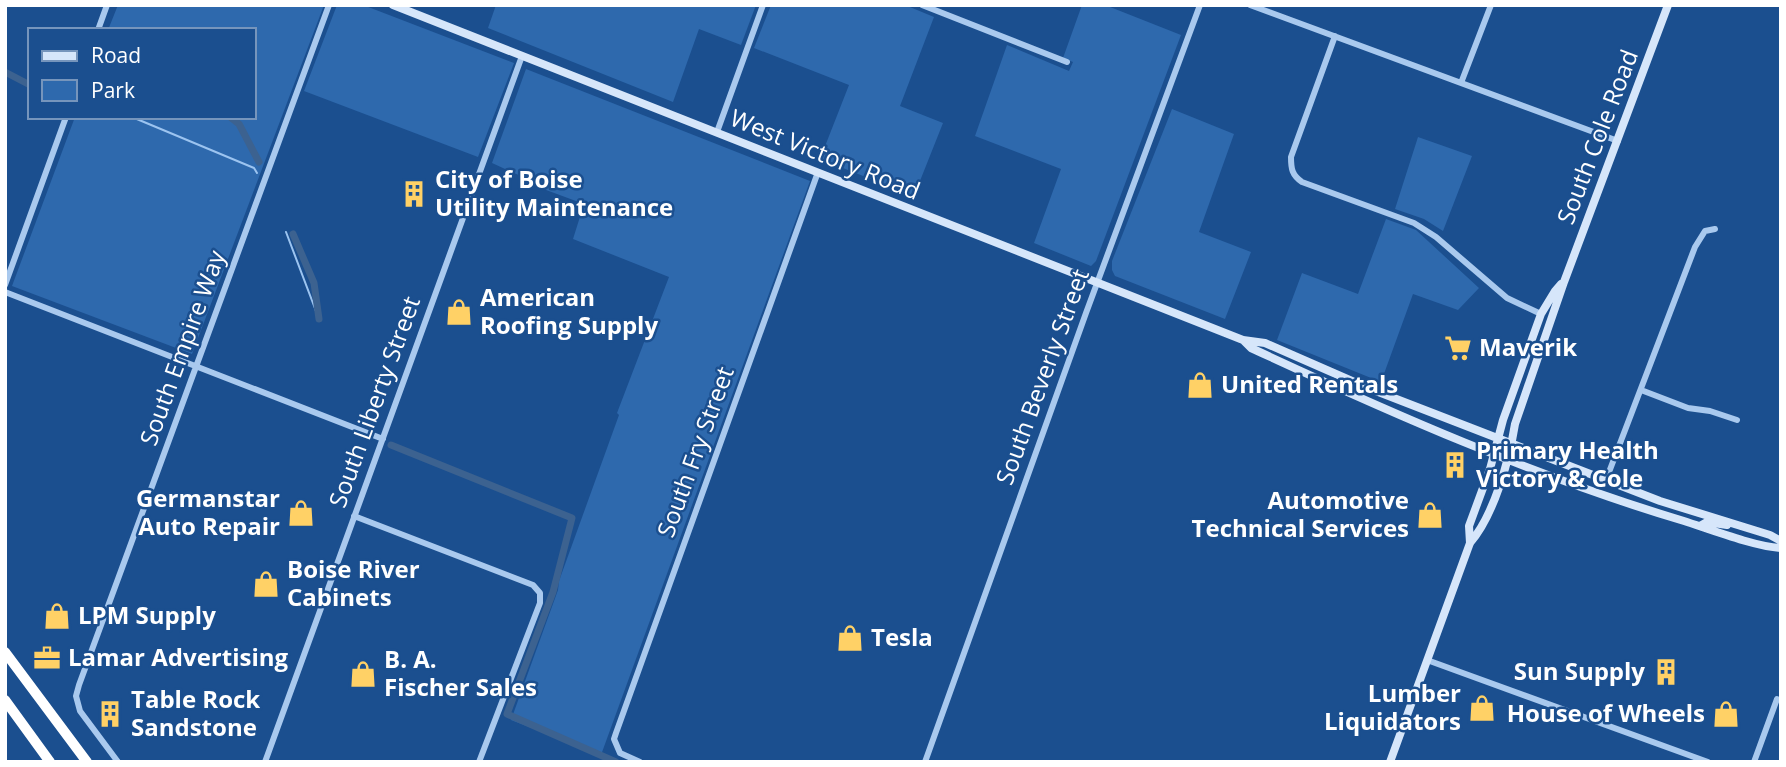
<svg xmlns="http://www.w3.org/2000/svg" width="1786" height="767" viewBox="0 0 1786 767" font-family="'Open Sans',sans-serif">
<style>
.green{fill:#2e69ad}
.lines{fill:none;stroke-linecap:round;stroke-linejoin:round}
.stream{stroke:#9cc4f0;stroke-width:2}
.canal{stroke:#3c6290;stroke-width:7}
.minor{stroke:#a9c9ee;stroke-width:6}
.secondary{stroke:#d6e6fa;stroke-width:8}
.motorway{stroke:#fff;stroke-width:10}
.labels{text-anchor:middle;stroke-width:5;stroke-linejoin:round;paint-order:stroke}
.street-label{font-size:24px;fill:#fff;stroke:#1b4f8f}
.poi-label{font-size:24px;font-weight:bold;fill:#fff;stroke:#1b4f8f;text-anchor:start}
</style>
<rect width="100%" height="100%" fill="#1b4f8f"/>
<path class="green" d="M 118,5 L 324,5 L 192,354 L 12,286 L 75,117 L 254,117 L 254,30 L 108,30 Z
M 337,5 L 363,5 L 514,63 L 478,157 L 304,91 Z
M 496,5 L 756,5 L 741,45 L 699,29 L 673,102 L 488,28 Z
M 771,5 L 905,5 L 934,17 L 900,106 L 943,123 L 914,196 L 820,159 L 849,85 L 754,48 Z
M 1082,5 L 1105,5 L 1181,35 L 1096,261 L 1091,266 L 1034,243 L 1061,169 L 975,136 L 1007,45 L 1069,71 L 1073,62 L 1063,58 Z
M 526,69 L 810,181 L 601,755 L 511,720 L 558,590 L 559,581 L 619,415 L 617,413 L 669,277 L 573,239 L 584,204 L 538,187 L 534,182 L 492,163 Z
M 1172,109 L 1234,134 L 1199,232 L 1251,252 L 1225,319 L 1115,276 L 1112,270 L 1112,261 Z
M 1418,137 L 1472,156 L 1443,231 L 1424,219 L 1395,209 Z
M 1386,219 L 1416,230 L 1479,288 L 1458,310 L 1413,294 L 1381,382 L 1277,340 L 1302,273 L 1358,294 Z"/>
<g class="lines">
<path class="stream" d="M 132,117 L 254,168 L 257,173
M 286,232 L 319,319"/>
<path class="canal" d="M 5,72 L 30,85
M 230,117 L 239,124 L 259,162
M 293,234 L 314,283 L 319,319
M 391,445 L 572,518 L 553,592 L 507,714 L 616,762"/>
<path class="minor" d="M 922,5 L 1067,62
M 1250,5 L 1618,141
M 98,30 L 107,5
M 1335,36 L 1291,157 C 1291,169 1292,175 1302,182 L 1414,223 L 1436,237 L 1507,298 L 1541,314
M 1461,83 L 1491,5
M 717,132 L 763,5
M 5,285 L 66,117
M 5,292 L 383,439
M 1641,390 L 1688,408 L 1710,411 L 1737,420
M 1606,480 L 1695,247 L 1705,231 L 1715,229
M 354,516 L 533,585 L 540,593 L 540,603 L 479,762
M 1427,660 L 1708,762
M 118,762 L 80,711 L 76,696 L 79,685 L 329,5
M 265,762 L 522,56
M 640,762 L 620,753 L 614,739 L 616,733 L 818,172
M 925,762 L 1086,313 L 1200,5
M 1754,762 L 1777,699"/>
<path class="secondary" d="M 393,5 L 1243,340 L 1265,343 L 1368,388 L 1660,501 L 1770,535 L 1781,541
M 1243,340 L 1251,348 C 1391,413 1536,477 1684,521 C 1709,529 1756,547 1781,548
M 1700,526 L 1707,522 L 1727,525
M 1470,543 L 1469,526 L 1490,469 L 1503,420 L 1541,314 L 1555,291 L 1561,284
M 1390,762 L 1470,543 C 1494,515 1509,461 1515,424 L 1564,282 L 1668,5"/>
<path class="motorway" d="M 5,652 L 87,762
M 5,700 L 50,762"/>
</g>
<defs>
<symbol id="building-bare" viewBox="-9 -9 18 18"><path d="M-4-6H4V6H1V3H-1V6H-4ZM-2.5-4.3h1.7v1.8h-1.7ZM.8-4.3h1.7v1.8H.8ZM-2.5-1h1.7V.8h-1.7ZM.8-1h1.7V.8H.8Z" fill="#ffd166" stroke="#1b4f8f" stroke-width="2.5" paint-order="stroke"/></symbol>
<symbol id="shop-bare" viewBox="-9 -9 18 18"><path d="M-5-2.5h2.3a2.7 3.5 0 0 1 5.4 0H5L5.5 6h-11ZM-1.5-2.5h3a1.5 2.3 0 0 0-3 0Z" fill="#ffd166" stroke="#1b4f8f" stroke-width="2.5" paint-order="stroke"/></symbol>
<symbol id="supermarket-bare" viewBox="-9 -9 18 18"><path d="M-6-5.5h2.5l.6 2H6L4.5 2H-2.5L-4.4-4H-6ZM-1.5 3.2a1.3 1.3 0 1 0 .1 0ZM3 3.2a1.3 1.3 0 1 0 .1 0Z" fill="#ffd166" stroke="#1b4f8f" stroke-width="2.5" paint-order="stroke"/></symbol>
<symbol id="office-bare" viewBox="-9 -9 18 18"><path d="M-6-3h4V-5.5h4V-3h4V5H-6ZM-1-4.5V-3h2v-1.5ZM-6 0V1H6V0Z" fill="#ffd166" stroke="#1b4f8f" stroke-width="2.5" paint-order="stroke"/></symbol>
</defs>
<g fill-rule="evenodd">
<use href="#building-bare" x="395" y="175" width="38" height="38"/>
<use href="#shop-bare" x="440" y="293" width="38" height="38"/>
<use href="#supermarket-bare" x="1439" y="329" width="38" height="38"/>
<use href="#shop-bare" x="1181" y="366" width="38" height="38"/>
<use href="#building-bare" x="1436" y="446" width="38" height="38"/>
<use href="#shop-bare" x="282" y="494" width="38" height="38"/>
<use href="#shop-bare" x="1411" y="496" width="38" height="38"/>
<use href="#shop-bare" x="247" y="565" width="38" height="38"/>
<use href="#shop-bare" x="38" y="597" width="38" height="38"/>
<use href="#shop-bare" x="831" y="619" width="38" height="38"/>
<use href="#office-bare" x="28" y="639" width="38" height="38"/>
<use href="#building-bare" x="1647" y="653" width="38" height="38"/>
<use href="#shop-bare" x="344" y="655" width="38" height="38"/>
<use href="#shop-bare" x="1463" y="689" width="38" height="38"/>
<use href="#building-bare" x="91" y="695" width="38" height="38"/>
<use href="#shop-bare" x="1707" y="695" width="38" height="38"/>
</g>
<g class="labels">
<g class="street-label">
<text transform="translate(1598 137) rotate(-69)" y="8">South Cole Road</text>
<text transform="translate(825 155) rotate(22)" y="8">West Victory Road</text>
<text transform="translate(183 348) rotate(-70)" y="8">South Empire Way</text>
<text transform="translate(1043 377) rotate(-70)" y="8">South Beverly Street</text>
<text transform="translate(375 402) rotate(-70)" y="8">South Liberty Street</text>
<text transform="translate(696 452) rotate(-70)" y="8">South Fry Street</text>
</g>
<g class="poi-label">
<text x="435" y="188">City of Boise<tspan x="435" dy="28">Utility Maintenance</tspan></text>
<text x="480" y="306">American<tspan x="480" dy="28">Roofing Supply</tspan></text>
<text x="1479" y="356">Maverik</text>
<text x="1221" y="393">United Rentals</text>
<text x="1476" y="459">Primary Health<tspan x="1476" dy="28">Victory &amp; Cole</tspan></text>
<text x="280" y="507" text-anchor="end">Germanstar<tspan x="280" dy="28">Auto Repair</tspan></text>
<text x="1409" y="509" text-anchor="end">Automotive<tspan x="1409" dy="28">Technical Services</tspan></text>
<text x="287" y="578">Boise River<tspan x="287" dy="28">Cabinets</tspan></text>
<text x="78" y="624">LPM Supply</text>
<text x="871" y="646">Tesla</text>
<text x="68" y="666">Lamar Advertising</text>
<text x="384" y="668">B. A.<tspan x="384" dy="28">Fischer Sales</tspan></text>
<text x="1645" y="680" text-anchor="end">Sun Supply</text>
<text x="1461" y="702" text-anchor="end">Lumber<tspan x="1461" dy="28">Liquidators</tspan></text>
<text x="131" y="708">Table Rock<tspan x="131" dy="28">Sandstone</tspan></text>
<text x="1705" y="722" text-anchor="end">House of Wheels</text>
</g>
</g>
<rect width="1786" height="767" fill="none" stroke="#ffffff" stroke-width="14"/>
<rect x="28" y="28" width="228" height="91" fill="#1b4f8f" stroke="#7695bc" stroke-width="2"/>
<rect x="42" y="51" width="35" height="10" fill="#d6e6fa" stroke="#7695bc" stroke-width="2"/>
<text x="91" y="63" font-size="21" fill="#ffffff">Road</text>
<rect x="42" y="80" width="35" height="21" fill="#2e69ad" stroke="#7695bc" stroke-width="2"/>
<text x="91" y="98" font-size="21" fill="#ffffff">Park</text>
</svg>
